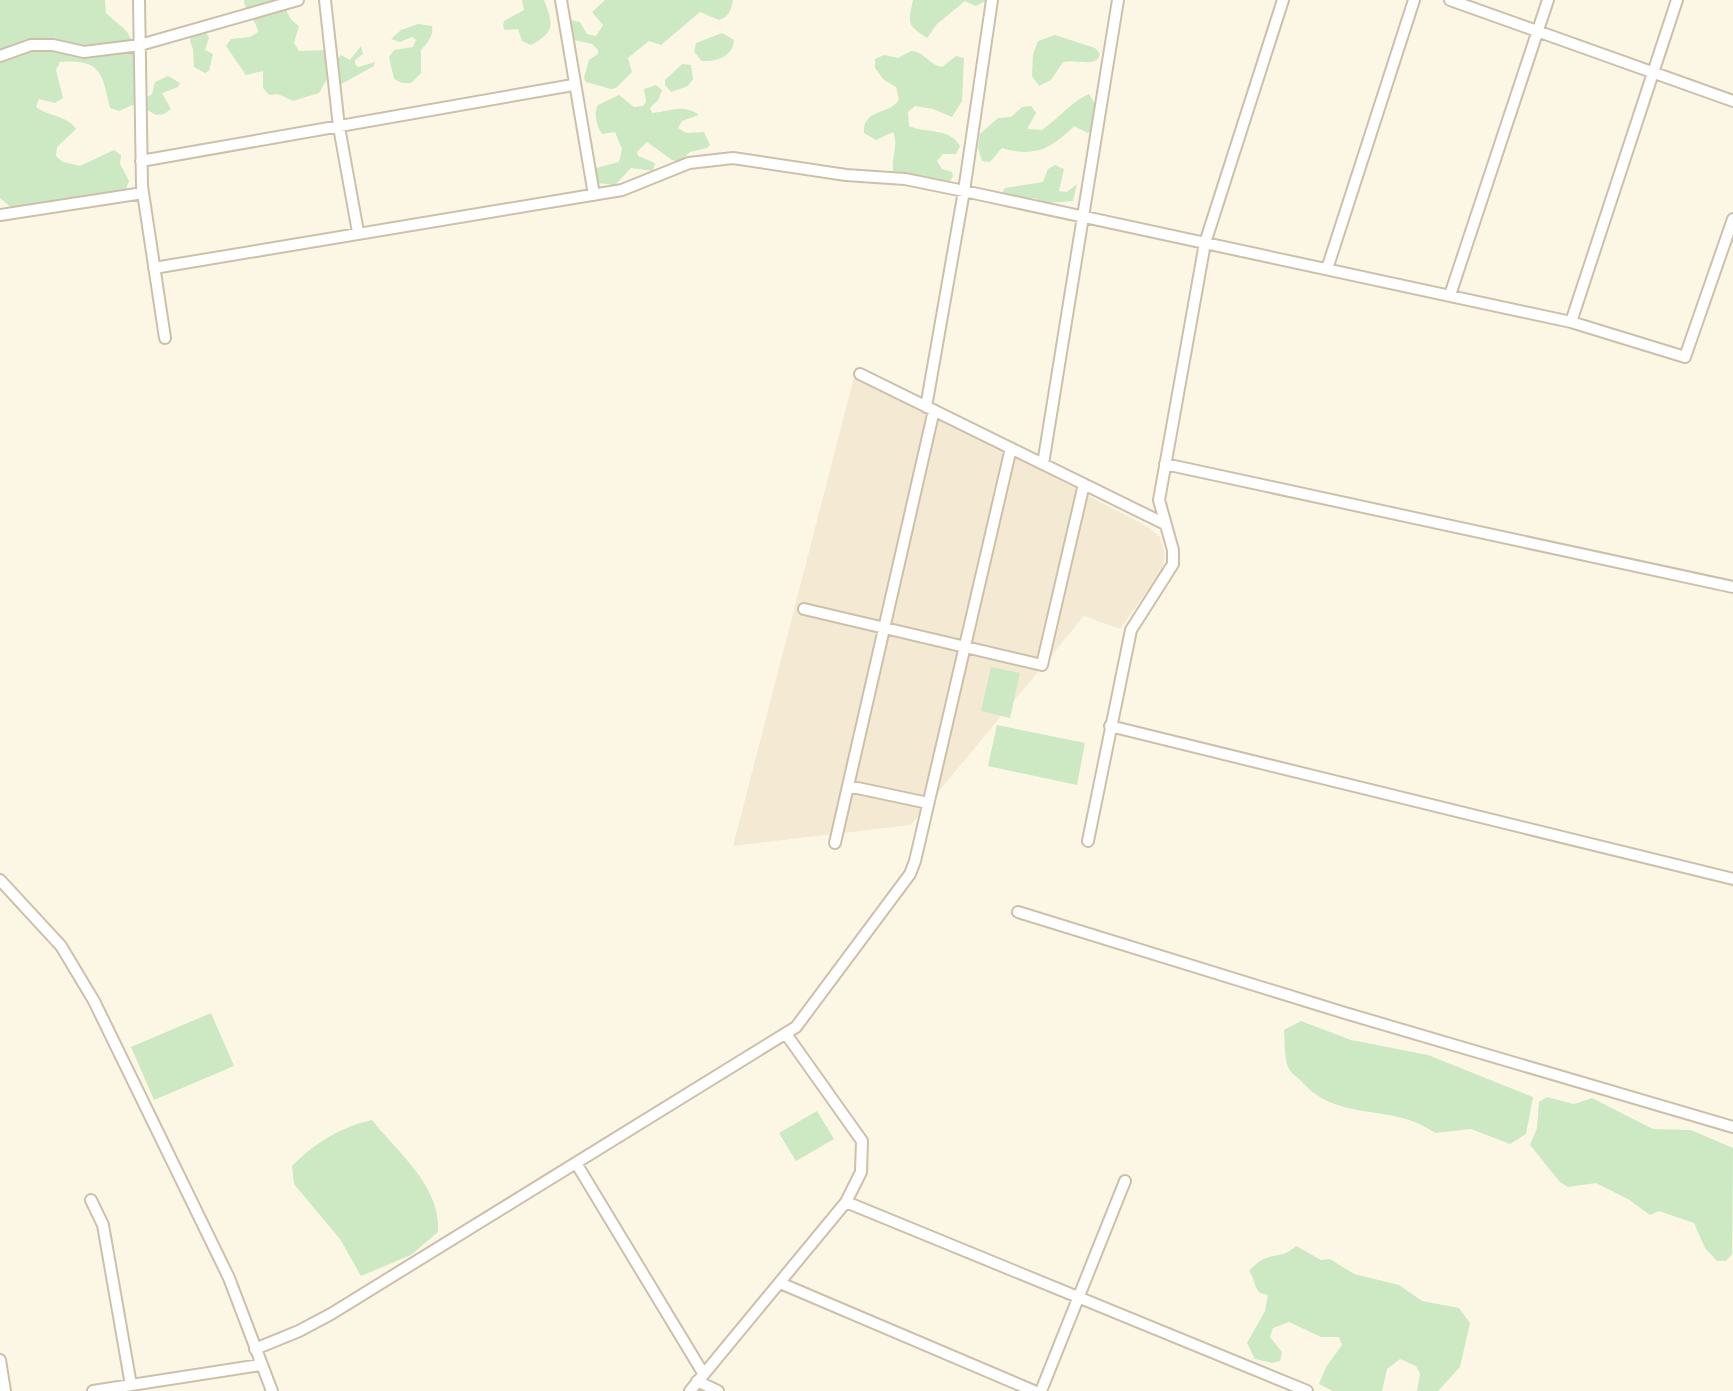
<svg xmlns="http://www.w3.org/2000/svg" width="1733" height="1391" viewBox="0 0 1733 1391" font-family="Roboto,sans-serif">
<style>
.residential{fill:#f4ead3}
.green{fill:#cce9c3}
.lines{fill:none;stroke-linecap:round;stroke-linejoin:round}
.minor-casing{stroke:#cdc0ab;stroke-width:14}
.minor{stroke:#fff;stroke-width:10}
</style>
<rect width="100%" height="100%" fill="#fcf7e5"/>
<path class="residential" d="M 855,373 L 1150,528 L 1160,537 L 1165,555 L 1162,570 L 1120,629 L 1084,616 L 911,825 L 733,846 Z"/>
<path class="green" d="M 0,0 L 105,0 L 106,13 C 112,19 121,25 127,32 C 138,46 139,86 135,104 L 119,111 L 110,108 C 102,73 101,59 60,62 L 56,70 L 63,98 L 55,103 L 39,99 L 36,107 C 49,117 67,115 76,129 L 57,147 L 56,156 L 63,162 L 80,166 L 114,150 L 121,155 L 120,164 L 129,181 L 126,189 L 110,198 L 13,209 L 0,198 Z
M 244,0 L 286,0 C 285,12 289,19 299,26 L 294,43 L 299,51 L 326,50 L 328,77 L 319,93 L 293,101 L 278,94 L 269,95 L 263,88 L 263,71 L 246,75 L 226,46 L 231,39 L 250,37 L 258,32 C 256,19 245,13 244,0 Z
M 522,0 L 544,0 C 553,24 556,31 531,45 L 522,41 L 518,29 L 505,30 L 503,26 L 504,21 L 524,10 Z
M 605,0 L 733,0 C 731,10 729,17 719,20 L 700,12 L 661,45 L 649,41 L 628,58 L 632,72 L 616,88 L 611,89 L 586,82 L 584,78 L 589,60 L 598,54 L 598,50 L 592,44 L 570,39 L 567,23 L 571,20 L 580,22 L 587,34 L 596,36 L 603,25 L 592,12 Z
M 913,0 L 987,0 L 976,6 L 965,1 L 937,24 L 927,38 C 907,25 908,24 913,0 Z
M 418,24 L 432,26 C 434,36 427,43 421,50 L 421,73 L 411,83 L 402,83 L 394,79 L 389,57 L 394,50 L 413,47 L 416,40 L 412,37 L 400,42 L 391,39 L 401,30 Z
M 205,30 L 209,38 L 205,50 L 213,54 L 209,71 L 205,73 L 194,67 L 193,49 L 190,41 L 192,33 Z
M 722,33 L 734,40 C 733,57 716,62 702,61 L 694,52 L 696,43 Z
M 1055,35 L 1095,48 L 1100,54 L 1098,59 C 1089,66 1075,59 1063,62 L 1051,80 L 1039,86 L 1032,76 L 1033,54 L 1038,41 Z
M 361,46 L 363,54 L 355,60 L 355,64 L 358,67 L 375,62 L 374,66 L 338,86 L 335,62 L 341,55 L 350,60 Z
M 911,51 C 925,52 928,64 942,67 L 956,56 L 964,58 L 962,101 L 952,117 L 933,109 L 915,106 L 908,112 L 909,126 C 927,134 949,127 960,146 L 956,154 L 943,154 L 937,161 L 942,169 L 952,172 L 953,176 L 948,184 L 895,176 C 888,161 900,148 893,132 L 876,140 L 864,133 C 862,109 889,115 899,100 L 896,87 L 884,80 L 875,68 L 875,59 L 884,55 L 898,58 Z
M 682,64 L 691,65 L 693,79 L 688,86 L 671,92 L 665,85 L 665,80 Z
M 168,76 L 180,83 L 178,87 L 162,93 L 171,109 L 164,114 L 156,115 L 144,108 L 144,99 L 152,94 L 155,82 Z
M 656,85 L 662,90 L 659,99 L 650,108 L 652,113 C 669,112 682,103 699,115 L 682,121 L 678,128 L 686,133 L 704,132 L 710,145 L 707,148 L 690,152 L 680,162 L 672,160 L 647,142 L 637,152 L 638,156 L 655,163 L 653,171 L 631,168 L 615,185 L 597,183 L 592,169 L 619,162 L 622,149 L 615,132 L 602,134 C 597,127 593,113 598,105 L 619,95 L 634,107 L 643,106 L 646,102 L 644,89 Z
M 1089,94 L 1095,104 L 1092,131 L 1088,133 L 1074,126 C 1052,149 1033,158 1002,148 L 990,162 L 982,161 L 978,148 L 980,134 L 998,118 L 1011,117 L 1022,107 L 1031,106 L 1036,113 L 1027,129 L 1042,130 C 1059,118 1071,102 1089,94 Z
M 1055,165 L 1064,169 L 1059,191 L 1067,192 L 1077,184 L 1073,201 L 1047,203 L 1034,198 L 1008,208 L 996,203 L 1005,188 L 1043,182 L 1048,169 Z
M 991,667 L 1020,673 L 1010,718 L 981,711 Z
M 997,725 L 1085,743 L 1077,785 L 988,766 Z
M 211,1013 L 234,1066 L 154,1100 L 131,1047 Z
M 1301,1021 L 1351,1040 L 1428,1055 L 1533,1097 L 1526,1134 L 1510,1144 L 1471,1129 L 1435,1133 C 1392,1102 1339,1123 1303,1083 C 1299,1078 1290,1073 1288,1067 C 1284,1057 1285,1040 1284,1030 Z
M 1547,1097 L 1574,1104 L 1592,1098 L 1653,1129 L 1691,1130 L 1733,1148 L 1732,1254 L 1726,1261 L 1717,1261 L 1705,1248 L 1694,1223 L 1659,1211 L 1650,1215 L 1628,1199 L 1596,1183 L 1568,1187 L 1560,1182 L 1530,1145 L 1537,1128 L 1539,1102 Z
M 817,1111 L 834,1139 L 796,1161 L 779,1133 Z
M 372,1120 C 398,1153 441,1186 438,1232 L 411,1255 L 361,1276 L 340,1239 L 294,1184 L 292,1166 C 315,1143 340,1127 372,1120 Z
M 1296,1246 L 1321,1260 L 1330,1259 L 1354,1274 L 1399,1285 L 1422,1301 L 1459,1308 L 1470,1323 L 1460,1367 L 1438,1391 L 1417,1391 L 1420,1374 L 1416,1366 L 1400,1359 L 1387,1369 L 1382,1391 L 1333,1391 L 1319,1384 L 1326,1367 L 1342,1345 L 1339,1337 L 1321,1337 L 1289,1322 L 1273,1328 L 1270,1337 L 1282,1352 L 1280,1361 L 1272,1363 L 1255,1359 L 1247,1343 L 1265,1311 L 1268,1295 L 1260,1293 C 1253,1286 1255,1278 1249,1271 C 1269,1248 1279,1262 1296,1246 Z"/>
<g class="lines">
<defs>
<path id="minor" d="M 139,0 L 142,186 L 165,338
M 325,0 L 339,127 L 358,232
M 561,0 L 594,195
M 1450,0 L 1733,101
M 0,56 L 31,45 L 53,45 L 84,52 L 140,45 L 298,0
M 141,161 L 573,85
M 0,215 L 143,193
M 154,268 L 622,190 L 689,163 L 733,158 L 846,175 L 905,179 L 964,191 L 1571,322 L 1685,357 L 1733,219
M 1327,269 L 1414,0
M 1450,295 L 1548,0
M 1571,322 L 1677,0
M 860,374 L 1165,524
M 926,407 L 964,191 L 992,0
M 1043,464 L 1118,0
M 1165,464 L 1733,587
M 804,609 L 1042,665 L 1084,484
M 1110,726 L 1733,879
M 848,786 L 928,803
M 1088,841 L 1131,630 L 1173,564 L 1173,550 L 1159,500 L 1205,243 L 1283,0
M 835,843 L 934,410
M 0,880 L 61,946 L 94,1001 L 229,1278 L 272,1391
M 1018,912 L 1345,1013 L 1733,1127
M 576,1163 L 703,1373
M 91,1200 L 103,1225 L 131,1385
M 846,1202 L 1307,1391
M 780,1283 L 1034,1391
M 255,1349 L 299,1331 L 331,1314 L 796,1027 L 910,874 L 915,861 L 1011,448
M 0,1360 L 5,1391
M 697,1381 L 718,1391
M 93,1391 L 260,1365
M 690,1391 L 846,1202 L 861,1172 L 862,1141 L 786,1034
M 1041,1391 L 1125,1181"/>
</defs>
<use href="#minor" class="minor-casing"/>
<use href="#minor" class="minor"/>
</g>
</svg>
